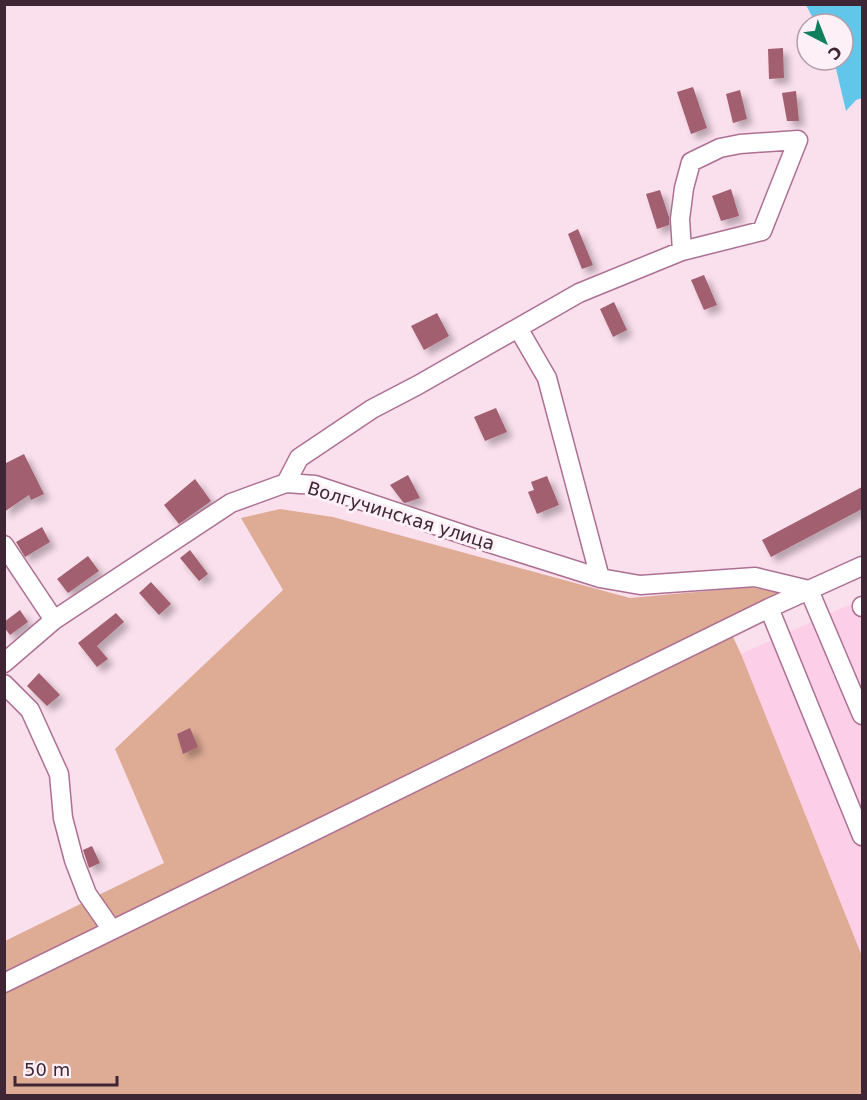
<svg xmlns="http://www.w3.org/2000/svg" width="867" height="1100" viewBox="0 0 867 1100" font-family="'DejaVu Sans',sans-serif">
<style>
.built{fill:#fccee7}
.green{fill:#deab95}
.water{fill:#62c6eb}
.building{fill:#a25f6f;filter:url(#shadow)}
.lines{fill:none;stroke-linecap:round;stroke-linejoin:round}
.minor-casing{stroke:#ad7093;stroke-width:21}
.minor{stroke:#fff;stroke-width:18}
.labels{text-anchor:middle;stroke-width:6;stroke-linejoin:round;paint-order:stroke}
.street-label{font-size:18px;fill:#3f2634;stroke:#fef0f7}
</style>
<defs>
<filter id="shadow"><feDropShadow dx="5.5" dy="5.5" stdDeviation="3" flood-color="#0004"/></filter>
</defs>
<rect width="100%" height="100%" fill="#fadfed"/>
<path class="built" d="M 862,599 L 862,956 L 741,654 Z"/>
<path class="green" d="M 280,509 L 333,517 L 630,598 L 750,587 L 785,594 L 726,622 L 741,654 L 862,956 L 862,1095 L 5,1096 L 5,941 L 164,863 L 115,749 L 283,590 L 241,518 Z"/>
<path class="water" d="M 806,5 L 862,5 L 862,98 L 856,100 L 846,111 L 834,60 L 843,60 L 843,24 L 816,24 Z"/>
<path class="building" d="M 783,48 L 784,78 L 769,79 L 768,49 Z
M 693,87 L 707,128 L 691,134 L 677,92 Z
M 740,90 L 747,119 L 733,123 L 726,94 Z
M 796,91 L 799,121 L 787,121 L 782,93 Z
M 731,189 L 739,216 L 721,221 L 712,196 Z
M 660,190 L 669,217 L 669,225 L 657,229 L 646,194 Z
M 578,229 L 593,265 L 582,269 L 568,234 Z
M 704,275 L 717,305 L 704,310 L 691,280 Z
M 614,302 L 627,330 L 613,337 L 600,309 Z
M 437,313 L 449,336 L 424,350 L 411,326 Z
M 496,408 L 507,432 L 485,441 L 474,417 Z
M 24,454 L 44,494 L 31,500 L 29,495 L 4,512 L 4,464 Z
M 408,475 L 420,498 L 405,503 L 403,502 L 390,485 Z
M 547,476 L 559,505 L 537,514 L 528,492 L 534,490 L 531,482 Z
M 195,479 L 211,501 L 179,524 L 164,505 Z
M 862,487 L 862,509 L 771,557 L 762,540 Z
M 42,527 L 50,542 L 25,557 L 16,542 Z
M 190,550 L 208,574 L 199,581 L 180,558 Z
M 88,556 L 99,571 L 68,593 L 57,579 Z
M 151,582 L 171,604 L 159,615 L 139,593 Z
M 20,610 L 28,622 L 10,635 L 4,627 L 4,622 Z
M 116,613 L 124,622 L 97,646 L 108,659 L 97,667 L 78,643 Z
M 39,673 L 60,695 L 47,706 L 27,686 Z
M 190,728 L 198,747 L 183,754 L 177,734 Z
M 92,846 L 100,863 L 89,868 L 83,850 Z"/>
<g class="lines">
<defs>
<path id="minor" d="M 518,328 L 547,378 L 600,578
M 286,483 L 299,458 L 372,409 L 418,385 L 579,293 L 682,251 L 762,231 L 798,140 L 740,144 L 720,148 L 691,162 L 684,188 L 680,219 L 682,251
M 4,545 L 54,620
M 809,590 L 862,715
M 862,606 L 862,607
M 769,608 L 862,836
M 4,663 L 54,620 L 231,503 L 286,483 L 315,485 L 483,541 L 600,578 L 640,585 L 755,577 L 809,590
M 4,684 L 30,710 L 59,774 L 63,818 L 74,860 L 87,894 L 112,930
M 4,983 L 769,608 L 862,566"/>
</defs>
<use href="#minor" class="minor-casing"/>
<use href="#minor" class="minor"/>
</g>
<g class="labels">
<g class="street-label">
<text transform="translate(401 516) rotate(17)" y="6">Волгучинская улица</text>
</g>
</g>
<rect width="867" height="1100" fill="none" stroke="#3f2634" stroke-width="12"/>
<g transform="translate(825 42) rotate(138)"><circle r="28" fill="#fef0f7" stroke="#b29fa9" stroke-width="1.5"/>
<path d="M0-4.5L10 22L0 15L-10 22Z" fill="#0f7f5c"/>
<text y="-9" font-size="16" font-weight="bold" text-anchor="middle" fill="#3f2634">С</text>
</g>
<path d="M15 1076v9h102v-9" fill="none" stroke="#3f2634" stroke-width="3"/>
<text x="24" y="1076" font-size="18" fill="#3f2634" stroke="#fef0f7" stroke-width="4.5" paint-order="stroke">50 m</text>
</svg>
